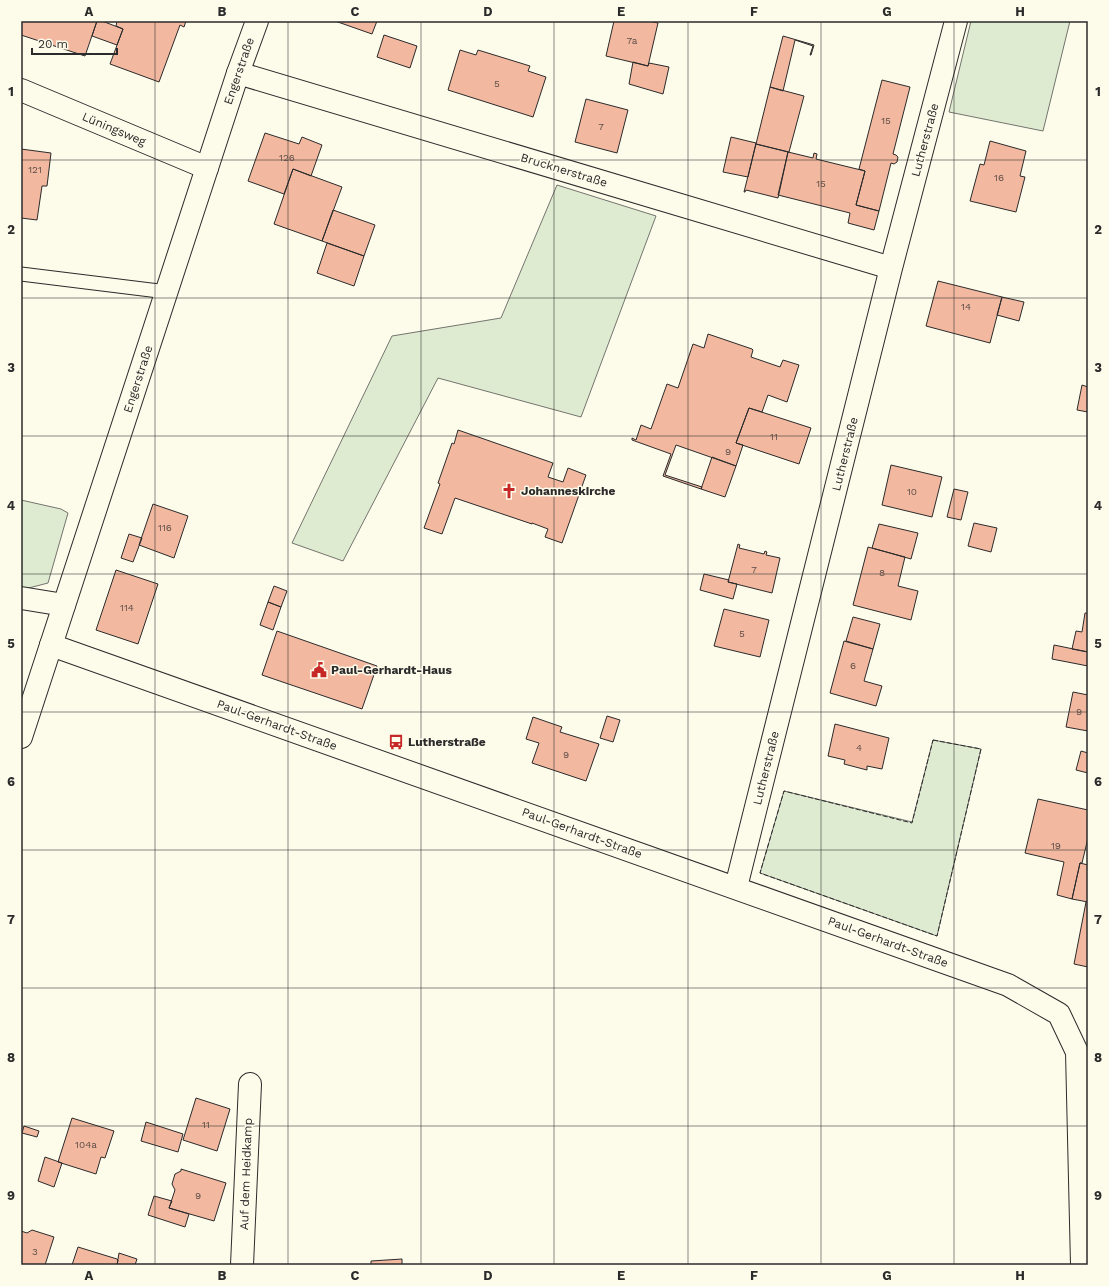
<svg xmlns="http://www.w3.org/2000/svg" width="1109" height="1286" viewBox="0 0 1109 1286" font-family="'Work Sans',sans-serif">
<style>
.green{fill:#deebd1;stroke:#74746e}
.building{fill:#f2b8a0;stroke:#2b2b2b}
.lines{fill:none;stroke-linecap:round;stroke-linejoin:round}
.service-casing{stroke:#2b2b2b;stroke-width:15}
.minor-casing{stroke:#2b2b2b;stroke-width:24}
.secondary-casing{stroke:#2b2b2b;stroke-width:24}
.service{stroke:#fdfbea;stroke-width:13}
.minor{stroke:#fdfbea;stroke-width:22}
.secondary{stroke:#fdfbea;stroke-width:22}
.fence{stroke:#2b2b2b;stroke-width:1;stroke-dasharray:5 2;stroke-linecap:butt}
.grid{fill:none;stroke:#2b2b2b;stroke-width:1;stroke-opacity:0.55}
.labels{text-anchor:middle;stroke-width:3;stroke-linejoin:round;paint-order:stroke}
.number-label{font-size:10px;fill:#5d4e48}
.street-label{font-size:12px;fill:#2b2b2b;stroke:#fdfbea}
.poi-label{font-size:12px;font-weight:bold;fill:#2b2b2b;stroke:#fdfbea;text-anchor:start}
.neatline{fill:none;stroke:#2b2b2b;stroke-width:1.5}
.grid-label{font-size:13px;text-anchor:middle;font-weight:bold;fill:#2b2b2b}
</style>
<rect width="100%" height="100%" fill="#fdfbea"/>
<path class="green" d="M 971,21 L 1070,21 L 1043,131 L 949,112 Z
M 557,185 L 656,216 L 581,417 L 438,378 L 343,561 L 292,543 L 392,336 L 501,318 Z
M 21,500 L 61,509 L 68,513 L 48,583 L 21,590 Z
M 933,740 L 981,749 L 937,936 L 760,873 L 784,791 L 912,822 Z"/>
<path class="building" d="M 21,21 L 97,21 L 85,56 L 21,35 Z
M 97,21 L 102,21 L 123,29 L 117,45 L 92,36 Z
M 117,21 L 186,21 L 184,27 L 180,25 L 159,82 L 110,64 L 123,29 L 116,26 Z
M 335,21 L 377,21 L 372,34 Z
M 614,21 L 649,21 L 658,23 L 648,66 L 606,56 Z
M 384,35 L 417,46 L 410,68 L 377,57 Z
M 783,36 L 814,45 L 811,55 L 810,55 L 813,46 L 795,40 L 783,91 L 770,87 Z
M 460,50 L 476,55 L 478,50 L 530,66 L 528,71 L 546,77 L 533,117 L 448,90 Z
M 633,62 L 648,66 L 649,63 L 669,67 L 663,94 L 629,84 Z
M 882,80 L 910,87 L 893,154 L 896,155 L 898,157 L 897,162 L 894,164 L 891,163 L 879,211 L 856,205 L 865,171 L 859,169 Z
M 770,87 L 804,96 L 789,152 L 756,144 Z
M 586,99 L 628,110 L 617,153 L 575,142 Z
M 265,133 L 299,144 L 302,137 L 322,145 L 311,176 L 293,169 L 284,194 L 248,181 Z
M 731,137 L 756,143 L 748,177 L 723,172 Z
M 990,141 L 1026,151 L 1020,176 L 1025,177 L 1016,212 L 970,201 L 980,164 L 984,165 Z
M 756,144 L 788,152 L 778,198 L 746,190 L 745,192 L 744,192 Z
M 21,149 L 51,153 L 47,186 L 42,186 L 37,220 L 21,218 Z
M 788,152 L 813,158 L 814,153 L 817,154 L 816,159 L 865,171 L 856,205 L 879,211 L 874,230 L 848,223 L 850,213 L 778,195 Z
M 293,169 L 342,187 L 322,241 L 274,224 Z
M 333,210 L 375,225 L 364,256 L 322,241 Z
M 327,243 L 364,256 L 354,286 L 317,273 Z
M 938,281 L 1002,297 L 990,343 L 926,326 Z
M 1002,297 L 1024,302 L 1019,321 L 997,315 Z
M 708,334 L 752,349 L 753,350 L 751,357 L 780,367 L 783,360 L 799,365 L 787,402 L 768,395 L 762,412 L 749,408 L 736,443 L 743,445 L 736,466 L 676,445 L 665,475 L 702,487 L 701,489 L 663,476 L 671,454 L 632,440 L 632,438 L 636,440 L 641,425 L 651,429 L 667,384 L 678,388 L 693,344 L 704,348 Z
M 1082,385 L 1088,387 L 1088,412 L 1077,410 Z
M 749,408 L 811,428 L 799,464 L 736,443 Z
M 458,430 L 553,463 L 548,477 L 563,482 L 568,468 L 586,475 L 562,543 L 545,537 L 548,529 L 532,523 L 532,524 L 455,498 L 442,534 L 424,528 L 440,484 L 438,483 L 452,443 L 454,444 Z
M 712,457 L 736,466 L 725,497 L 701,489 Z
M 891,465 L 942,477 L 932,517 L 882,505 Z
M 954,489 L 968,492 L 961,520 L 947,517 Z
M 153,504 L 188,516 L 174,558 L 139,545 Z
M 974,523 L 997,528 L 991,552 L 968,546 Z
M 879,524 L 918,533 L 911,559 L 872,548 Z
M 129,534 L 142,538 L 133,562 L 121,558 Z
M 738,544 L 740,545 L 739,548 L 764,554 L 765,551 L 767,552 L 766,555 L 780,558 L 772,593 L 728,582 Z
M 868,547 L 905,557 L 898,586 L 918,591 L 911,620 L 853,605 Z
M 116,570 L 158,584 L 138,644 L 96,630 Z
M 704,574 L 729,580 L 728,582 L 737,584 L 733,599 L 700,590 Z
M 274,586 L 287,591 L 281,607 L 268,602 Z
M 268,602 L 281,607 L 273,630 L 260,625 Z
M 724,609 L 769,620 L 760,657 L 714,646 Z
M 1085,613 L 1088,613 L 1088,652 L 1072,649 L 1076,631 L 1082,632 Z
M 853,617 L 880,624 L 873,649 L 846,641 Z
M 277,631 L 377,666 L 362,709 L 262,675 Z
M 844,641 L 873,649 L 864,681 L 882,686 L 876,706 L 830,693 Z
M 1054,645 L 1088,652 L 1088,666 L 1052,659 Z
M 1073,692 L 1088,695 L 1088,731 L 1066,727 Z
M 607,716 L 620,720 L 613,742 L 600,738 Z
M 533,717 L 562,727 L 560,732 L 599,744 L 586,781 L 532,763 L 539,743 L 526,739 Z
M 835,724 L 889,738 L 882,769 L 867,766 L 867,770 L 844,764 L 845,760 L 828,756 Z
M 1081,751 L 1088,753 L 1088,773 L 1076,770 Z
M 1038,799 L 1088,810 L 1088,838 L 1082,863 L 1080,863 L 1072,899 L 1057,895 L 1064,862 L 1025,853 Z
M 1080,863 L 1088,865 L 1088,902 L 1072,899 Z
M 1086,902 L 1088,902 L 1088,967 L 1074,964 Z
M 196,1098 L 230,1109 L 217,1151 L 183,1140 Z
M 72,1118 L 114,1131 L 105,1158 L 101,1157 L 96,1174 L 58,1162 Z
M 146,1122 L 183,1134 L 178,1152 L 141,1141 Z
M 24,1126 L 39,1131 L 37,1137 L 22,1133 Z
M 45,1157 L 62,1163 L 54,1187 L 38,1181 Z
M 181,1169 L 226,1183 L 214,1221 L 169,1208 L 175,1190 L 172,1184 L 175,1174 L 181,1171 Z
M 154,1196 L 172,1201 L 169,1208 L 189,1214 L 185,1227 L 148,1215 Z
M 32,1230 L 54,1237 L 45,1265 L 21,1265 L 21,1231 L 27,1233 Z
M 78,1247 L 117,1259 L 118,1260 L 117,1265 L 72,1265 Z
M 119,1253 L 137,1259 L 135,1265 L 117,1265 Z
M 402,1259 L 402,1265 L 371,1265 L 371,1261 Z"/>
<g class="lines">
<defs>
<path id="service" d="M 21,274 L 167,292"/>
<path id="minor" d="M 238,73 L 891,268
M 21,90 L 207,168
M 21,598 L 64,605
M 51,645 L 1008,985 L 1059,1014 L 1077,1052 L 1082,1265
M 736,887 L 891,268 L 956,21
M 242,1265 L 250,1084"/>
<path id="secondary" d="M 21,737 L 238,73 L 257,21"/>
</defs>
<use href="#service" class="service-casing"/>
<use href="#minor" class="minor-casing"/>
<use href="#secondary" class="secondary-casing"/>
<use href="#service" class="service"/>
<use href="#minor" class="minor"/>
<use href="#secondary" class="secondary"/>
<path class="fence" d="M 933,740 L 981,749 L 937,936 L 760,873 L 784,791 L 912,823 Z"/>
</g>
<path class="grid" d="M 155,21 L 155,1265M 288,21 L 288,1265M 421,21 L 421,1265M 554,21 L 554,1265M 688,21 L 688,1265M 821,21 L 821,1265M 954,21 L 954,1265M 21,160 L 1088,160M 21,298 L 1088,298M 21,436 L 1088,436M 21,574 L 1088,574M 21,712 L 1088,712M 21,850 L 1088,850M 21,988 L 1088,988M 21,1126 L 1088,1126"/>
<defs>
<symbol id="church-bare" viewBox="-9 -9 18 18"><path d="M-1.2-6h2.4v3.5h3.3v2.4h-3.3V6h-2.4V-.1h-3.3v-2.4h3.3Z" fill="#c62828" stroke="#fdfbea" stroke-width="2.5" paint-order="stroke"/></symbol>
<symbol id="civic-bare" viewBox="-9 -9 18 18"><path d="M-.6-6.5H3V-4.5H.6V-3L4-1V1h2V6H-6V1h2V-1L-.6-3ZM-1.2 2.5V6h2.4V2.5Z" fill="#c62828" stroke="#fdfbea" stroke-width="2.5" paint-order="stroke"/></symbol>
<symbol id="bus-bare" viewBox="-9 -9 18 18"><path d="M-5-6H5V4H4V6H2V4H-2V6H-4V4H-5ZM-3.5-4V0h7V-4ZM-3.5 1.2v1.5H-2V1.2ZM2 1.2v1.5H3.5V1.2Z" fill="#c62828" stroke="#fdfbea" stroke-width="2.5" paint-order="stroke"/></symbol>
</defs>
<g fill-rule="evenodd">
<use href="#church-bare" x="498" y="480" width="22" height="22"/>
<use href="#civic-bare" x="308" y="659" width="22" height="22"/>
<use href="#bus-bare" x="385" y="731" width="22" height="22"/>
</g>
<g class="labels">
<g class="number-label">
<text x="632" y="44">7a</text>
<text x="497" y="87">5</text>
<text x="886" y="124">15</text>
<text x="601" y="130">7</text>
<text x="287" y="161">126</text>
<text x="35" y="173">121</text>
<text x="999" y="181">16</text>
<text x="821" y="187">15</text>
<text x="966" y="310">14</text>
<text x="774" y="440">11</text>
<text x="728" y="455">9</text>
<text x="912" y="495">10</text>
<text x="165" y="531">116</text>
<text x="754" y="573">7</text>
<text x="882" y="576">8</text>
<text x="127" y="611">114</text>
<text x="742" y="637">5</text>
<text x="853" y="669">6</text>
<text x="1079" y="715">9</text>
<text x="859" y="751">4</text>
<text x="566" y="758">9</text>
<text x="1056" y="849">19</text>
<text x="206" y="1128">11</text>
<text x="86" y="1148">104a</text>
<text x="198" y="1199">9</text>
<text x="35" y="1255">3</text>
</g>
<g class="street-label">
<text transform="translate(239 71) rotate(-71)" y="4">Engerstraße</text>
<text transform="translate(114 129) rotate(23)" y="4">Lüningsweg</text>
<text transform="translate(925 140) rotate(-75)" y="4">Lutherstraße</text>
<text transform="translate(564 170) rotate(17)" y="4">Brucknerstraße</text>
<text transform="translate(138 379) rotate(-72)" y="4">Engerstraße</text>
<text transform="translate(845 454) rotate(-76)" y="4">Lutherstraße</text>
<text transform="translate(277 725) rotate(20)" y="4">Paul-Gerhardt-Straße</text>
<text transform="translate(766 768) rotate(-76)" y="4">Lutherstraße</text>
<text transform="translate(582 833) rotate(20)" y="4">Paul-Gerhardt-Straße</text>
<text transform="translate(888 942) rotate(20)" y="4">Paul-Gerhardt-Straße</text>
<text transform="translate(246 1174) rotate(-88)" y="4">Auf dem Heidkamp</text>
</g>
<g class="poi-label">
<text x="521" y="495">Johanneskirche</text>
<text x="331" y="674">Paul-Gerhardt-Haus</text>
<text x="408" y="746">Lutherstraße</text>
</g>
</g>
<rect width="1109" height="1286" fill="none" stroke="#fdfbea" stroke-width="44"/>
<path d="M32 48v6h85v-6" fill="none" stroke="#2b2b2b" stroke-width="2"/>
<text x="38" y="48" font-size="12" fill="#2b2b2b" stroke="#fdfbea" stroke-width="3" paint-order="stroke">20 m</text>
<rect x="22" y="22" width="1065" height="1242" class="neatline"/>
<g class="grid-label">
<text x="89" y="16">A</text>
<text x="222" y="16">B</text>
<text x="355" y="16">C</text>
<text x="488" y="16">D</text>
<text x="621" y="16">E</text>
<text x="754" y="16">F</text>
<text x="887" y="16">G</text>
<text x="1020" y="16">H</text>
<text x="11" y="96">1</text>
<text x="1098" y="96">1</text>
<text x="11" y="234">2</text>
<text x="1098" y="234">2</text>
<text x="11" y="372">3</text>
<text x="1098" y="372">3</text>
<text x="11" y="510">4</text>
<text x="1098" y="510">4</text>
<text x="11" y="648">5</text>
<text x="1098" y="648">5</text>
<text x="11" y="786">6</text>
<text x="1098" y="786">6</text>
<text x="11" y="924">7</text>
<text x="1098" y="924">7</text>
<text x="11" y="1062">8</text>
<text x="1098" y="1062">8</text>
<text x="11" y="1200">9</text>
<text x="1098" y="1200">9</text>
<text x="89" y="1280">A</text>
<text x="222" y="1280">B</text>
<text x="355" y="1280">C</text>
<text x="488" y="1280">D</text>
<text x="621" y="1280">E</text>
<text x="754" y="1280">F</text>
<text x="887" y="1280">G</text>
<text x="1020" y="1280">H</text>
</g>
</svg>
